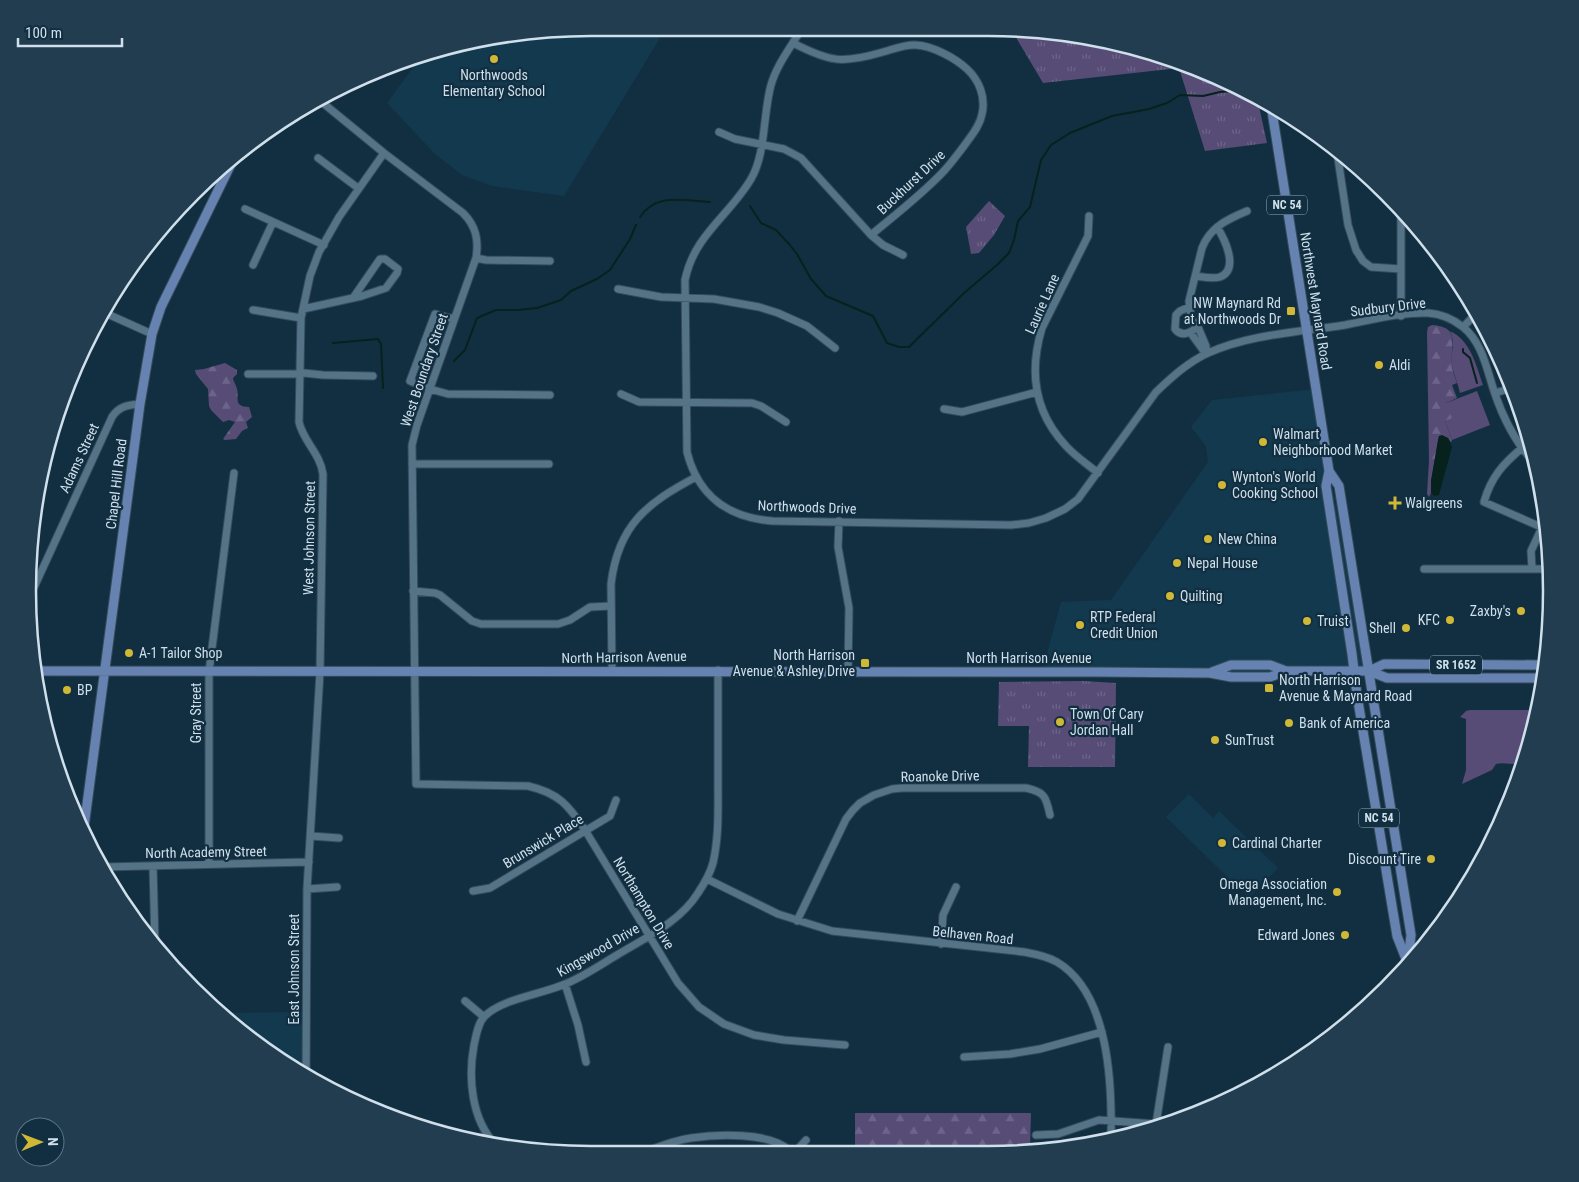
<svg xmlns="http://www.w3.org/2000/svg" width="1579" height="1182" viewBox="0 0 1579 1182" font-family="'Roboto Condensed',sans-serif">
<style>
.built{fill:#13394f}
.green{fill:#564c75}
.forest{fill:url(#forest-firs)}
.park{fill:url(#park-tufts)}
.water{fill:#07211d}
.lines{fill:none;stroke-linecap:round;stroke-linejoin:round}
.stream{stroke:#07211d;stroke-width:2}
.minor-casing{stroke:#364b5a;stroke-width:9}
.major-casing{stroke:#364b5a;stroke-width:11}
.minor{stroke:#557387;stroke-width:7}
.major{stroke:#6682b1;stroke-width:9}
.poi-dot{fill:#d1b736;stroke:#122f41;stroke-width:2}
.labels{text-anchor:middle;stroke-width:4.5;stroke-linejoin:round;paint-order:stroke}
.shield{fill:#122f41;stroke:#96aab8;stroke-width:1}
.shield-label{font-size:12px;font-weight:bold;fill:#cfdfeb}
.poi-label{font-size:14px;fill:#cfdfeb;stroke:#122f41;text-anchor:start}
.street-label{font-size:14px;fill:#cfdfeb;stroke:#122f41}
.rim{fill:none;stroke:#cfdfeb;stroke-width:2.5}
</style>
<defs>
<pattern id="forest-firs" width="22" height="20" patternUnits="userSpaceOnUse" patternTransform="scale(1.25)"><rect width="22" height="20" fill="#564c75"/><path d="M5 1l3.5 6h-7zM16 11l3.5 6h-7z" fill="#6d6589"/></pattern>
<pattern id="park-tufts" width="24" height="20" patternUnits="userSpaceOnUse" patternTransform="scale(1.25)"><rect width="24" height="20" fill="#564c75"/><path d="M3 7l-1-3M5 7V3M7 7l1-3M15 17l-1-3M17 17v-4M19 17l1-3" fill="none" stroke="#6d6589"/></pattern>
</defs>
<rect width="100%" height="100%" fill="#122f41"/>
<path class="built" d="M 591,28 L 666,28 L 564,196 L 492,186 L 462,175 L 435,154 L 387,103 L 421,57 L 445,47 Z
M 1316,389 L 1329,471 L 1369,671 L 1189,673 L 1042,672 L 1061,602 L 1111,600 L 1208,462 L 1206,446 L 1191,427 L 1212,400 Z
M 1189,794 L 1213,818 L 1219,811 L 1278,868 L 1249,898 L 1166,817 Z
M 303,1012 L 302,1074 L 223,1013 Z"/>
<path class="green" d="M 1450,331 C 1471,341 1476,365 1483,385 L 1460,393 C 1458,384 1454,375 1452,366 C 1450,353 1456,343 1450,331 Z
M 1477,391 L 1490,425 L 1452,440 L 1445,421 L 1446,403 Z
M 1470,710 L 1533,710 L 1536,713 L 1521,764 C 1512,765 1504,762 1496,764 L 1492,770 L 1462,784 L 1466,770 L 1466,719 L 1460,717 L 1466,711 Z"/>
<path class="forest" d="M 1432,325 C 1461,327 1450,344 1452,364 C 1452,370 1455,377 1457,383 L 1452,385 L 1457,398 L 1446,403 L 1452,418 L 1445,421 L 1452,440 L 1451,442 L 1448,438 L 1439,436 L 1431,481 L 1431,493 L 1429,497 L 1427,494 L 1429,461 L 1427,332 L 1428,327 Z
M 225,363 L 237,370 L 237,374 L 233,378 C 233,381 235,383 236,386 C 241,397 231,406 249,407 L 252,417 L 246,422 L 248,428 L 242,431 L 236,439 L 225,440 L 223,439 L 235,422 L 229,420 L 223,422 L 211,410 L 209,406 L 208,389 L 196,374 L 195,370 L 204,369 Z
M 855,1113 L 1031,1113 L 1030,1150 L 855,1150 Z"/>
<path class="park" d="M 1011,29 L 1025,29 L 1134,47 L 1237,85 L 1257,97 L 1267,143 L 1205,151 L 1179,68 L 1043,83 Z
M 989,201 L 1005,216 L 994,235 L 979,253 L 971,254 L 966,227 Z
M 1084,681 L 1116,683 L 1115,767 L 1028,767 L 1029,726 L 998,726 L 999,682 Z"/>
<path class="water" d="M 1442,435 L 1448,438 L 1452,447 L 1439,495 L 1434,496 L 1431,493 L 1431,481 L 1438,440 L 1439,436 Z"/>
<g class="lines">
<path class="stream" d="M 750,206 L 761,223 L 776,230 L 789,244 L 797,254 L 811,279 L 826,296 L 873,316 L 887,343 L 899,347 L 909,347 L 964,293 L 997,265 L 1009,253 L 1014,240 L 1018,221 L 1030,207 L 1041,160 L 1051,145 L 1070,133 L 1112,116 L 1149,109 L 1167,103 L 1180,95 L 1203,96 L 1220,92 L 1233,91 L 1242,93
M 640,217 C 657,192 684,201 710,202
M 333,343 L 378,339 L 381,344 L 383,388
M 1463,349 L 1463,352 L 1470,358 L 1477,383
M 454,361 L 465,350 L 477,318 L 496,310 L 518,310 L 537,308 L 561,300 L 571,291 L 597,279 L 610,270 L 630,239 L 636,225"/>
<defs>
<path id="minor" d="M 802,28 C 791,47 777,64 771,85 C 763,113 766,154 751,179 C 730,215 694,235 685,280 L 687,452 C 698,496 729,518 773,521 L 1011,525 L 1029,523 L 1046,518 L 1065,509 L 1078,499 L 1156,392 C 1171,378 1188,362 1208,353 C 1250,334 1300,332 1345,325 C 1372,320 1401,312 1428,313 C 1441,314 1453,319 1463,327 C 1483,343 1487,371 1495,394 C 1504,420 1516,444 1535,463
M 793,43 C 830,62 842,64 883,52 C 894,49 905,44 916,45 C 933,46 955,58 967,69 C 979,80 986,97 982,114 C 980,126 971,136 964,146 C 957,155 950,165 942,173 C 921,195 895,215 871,235
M 318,99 L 384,153 L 463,213 C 476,226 479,240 476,258 L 417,425 L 412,445 L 416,784 L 528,786 C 559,793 569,806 585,830 L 678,983 L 699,1007 L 724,1024 L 754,1035 L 784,1040 L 845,1045
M 719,132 L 735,139 L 784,149 L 801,158 L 871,235 L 883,245 L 903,255
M 1337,152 L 1348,225 L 1356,250 L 1363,261 L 1371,267 L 1401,269 L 1401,210
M 318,158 L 358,188
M 245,209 L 324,245
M 1089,216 L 1088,236 L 1042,328 C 1029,371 1034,412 1066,446 C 1075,456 1087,464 1098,473
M 476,258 L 486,260 L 550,261
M 253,265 L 273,222
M 1401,269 L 1401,316
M 1196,276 C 1203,277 1213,279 1220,277 C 1240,269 1224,238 1217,227
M 618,289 L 661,297 L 714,299 L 759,307 L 778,313 L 807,326 L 835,348
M 1189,307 L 1180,311 L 1176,315 L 1175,329 C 1182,338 1191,332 1198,327
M 303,309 L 362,296 L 386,288 L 397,273 L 398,269 L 385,259 L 380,259 L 353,298
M 253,310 L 301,318
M 103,312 L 152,334
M 454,319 L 435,314 L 410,381 L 430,389 L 448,394 L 550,395
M 1463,327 L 1476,314
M 1190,332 L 1206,354
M 1206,354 L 1206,346 L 1198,327 L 1191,317 L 1189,301 L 1202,248 C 1210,227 1228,219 1247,211
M 248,374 L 299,374 L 304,373 L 323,375 L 373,376
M 1495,393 L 1512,388
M 621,394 L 639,402 L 752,403 L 761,406 L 786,422
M 944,409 L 962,412 L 1037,392
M 1522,448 C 1503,464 1491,477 1484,502 L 1541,527
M 412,464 L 549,464
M 839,521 L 838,547 L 849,608 L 848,672
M 1424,569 L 1549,569
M 1532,569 L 1531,551 L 1545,521
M 413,591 L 435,593 L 440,595 L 472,621 L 481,624 L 558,624 L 570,620 L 590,607 L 611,606
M 31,594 L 112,417 C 119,406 128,405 140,404
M 612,672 L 611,584 C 618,525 647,503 696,477
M 311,836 L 339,838
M 209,864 L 209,672 L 234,473
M 153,866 L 155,944
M 104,867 L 309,862
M 707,879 L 778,914 L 832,931 L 1024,952 C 1035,954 1047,956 1057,962 C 1109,993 1112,1083 1111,1136
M 307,889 L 337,887
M 473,891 L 490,888 L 610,816 L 616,800
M 797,921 L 846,819 L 853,810 L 860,803 L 874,795 L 892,789 L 902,788 L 1026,788 C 1045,792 1046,797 1050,815
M 941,944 L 943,915 L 956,887
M 565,984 L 578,1025 L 586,1062
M 465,1001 L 484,1017
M 964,1057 L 1010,1054 L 1040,1049 L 1102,1032
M 306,1077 L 307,889 L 320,672 L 323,474 C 320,453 303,441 299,422 L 301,318 L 310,276 L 319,252 L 339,217 L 384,153
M 1036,1135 L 1058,1134 L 1099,1120 L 1156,1124 L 1168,1047
M 496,1145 C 471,1120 468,1077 474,1045 C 476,1036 478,1023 484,1017 C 500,999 543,994 565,984 C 583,977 600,965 617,955 C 645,938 680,922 698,893 C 704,884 710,874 713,863 C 719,837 718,810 718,784 C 718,746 718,708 718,670
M 650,1150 C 663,1145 677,1140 691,1138 C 717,1134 769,1132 789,1150
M 797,1150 L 806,1140"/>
<path id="major" d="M 1271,105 L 1329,471 L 1326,486 L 1352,654 L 1357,695 L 1397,936 L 1408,964
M 1329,471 L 1339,486 L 1411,935 L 1408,962
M 37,671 L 1096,672 L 1210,673 L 1231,677 L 1270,677 L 1286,671
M 1369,671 L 1384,664 L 1544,665
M 1212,672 L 1231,665 L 1270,665 L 1286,671 L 1369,671 L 1387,678 L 1543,678
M 84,827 L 140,404 L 152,334 L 161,307 L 232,162"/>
</defs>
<use href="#minor" class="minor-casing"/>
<use href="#major" class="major-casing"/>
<use href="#minor" class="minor"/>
<use href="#major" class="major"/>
</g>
<g class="poi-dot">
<circle cx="494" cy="59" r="5"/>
<rect x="1286" y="306" width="10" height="10" rx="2.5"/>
<circle cx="1379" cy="365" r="5"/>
<circle cx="1263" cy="442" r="5"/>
<circle cx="1222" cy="485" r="5"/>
<path d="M1392.5 495.5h5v5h5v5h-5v5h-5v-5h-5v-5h5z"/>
<circle cx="1208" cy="539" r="5"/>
<circle cx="1177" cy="563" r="5"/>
<circle cx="1170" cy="596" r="5"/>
<circle cx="1521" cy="611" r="5"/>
<circle cx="1450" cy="620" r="5"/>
<circle cx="1307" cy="621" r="5"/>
<circle cx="1080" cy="625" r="5"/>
<circle cx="1406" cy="628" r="5"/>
<circle cx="129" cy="653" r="5"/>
<rect x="860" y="658" width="10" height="10" rx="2.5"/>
<rect x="1264" y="683" width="10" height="10" rx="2.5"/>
<circle cx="67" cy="690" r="5"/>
<circle cx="1060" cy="722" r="5"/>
<circle cx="1289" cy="723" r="5"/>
<circle cx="1215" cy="740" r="5"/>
<circle cx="1222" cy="843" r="5"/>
<circle cx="1431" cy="859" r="5"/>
<circle cx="1337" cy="892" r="5"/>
<circle cx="1345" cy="935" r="5"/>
</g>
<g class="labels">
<g class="shield">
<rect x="1267" y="195.5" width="40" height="19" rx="4"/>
<rect x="1430" y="655.5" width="52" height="19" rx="4"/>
<rect x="1359" y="808.5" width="40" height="19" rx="4"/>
</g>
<g class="shield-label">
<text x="1287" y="209">NC 54</text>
<text x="1456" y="669">SR 1652</text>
<text x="1379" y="822">NC 54</text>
</g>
<g class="poi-label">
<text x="494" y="80" text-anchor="middle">Northwoods<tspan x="494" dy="16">Elementary School</tspan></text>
<text x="1281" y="308" text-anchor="end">NW Maynard Rd<tspan x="1281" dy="16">at Northwoods Dr</tspan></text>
<text x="1389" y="370">Aldi</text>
<text x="1273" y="439">Walmart<tspan x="1273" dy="16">Neighborhood Market</tspan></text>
<text x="1232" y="482">Wynton's World<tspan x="1232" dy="16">Cooking School</tspan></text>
<text x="1405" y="508">Walgreens</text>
<text x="1218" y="544">New China</text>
<text x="1187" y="568">Nepal House</text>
<text x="1180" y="601">Quilting</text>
<text x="1511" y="616" text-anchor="end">Zaxby's</text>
<text x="1090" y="622">RTP Federal<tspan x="1090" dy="16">Credit Union</tspan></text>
<text x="1440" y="625" text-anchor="end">KFC</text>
<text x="1317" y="626">Truist</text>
<text x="1396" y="633" text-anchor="end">Shell</text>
<text x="139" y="658">A-1 Tailor Shop</text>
<text x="855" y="660" text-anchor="end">North Harrison<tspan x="855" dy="16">Avenue &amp; Ashley Drive</tspan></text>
<text x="1279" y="685">North Harrison<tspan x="1279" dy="16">Avenue &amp; Maynard Road</tspan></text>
<text x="77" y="695">BP</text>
<text x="1070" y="719">Town Of Cary<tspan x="1070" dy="16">Jordan Hall</tspan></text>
<text x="1299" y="728">Bank of America</text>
<text x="1225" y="745">SunTrust</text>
<text x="1232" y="848">Cardinal Charter</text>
<text x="1421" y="864" text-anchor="end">Discount Tire</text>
<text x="1327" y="889" text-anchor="end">Omega Association<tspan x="1327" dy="16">Management, Inc.</tspan></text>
<text x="1335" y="940" text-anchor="end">Edward Jones</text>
</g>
<g class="street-label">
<text transform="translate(911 182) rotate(-43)" y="5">Buckhurst Drive</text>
<text transform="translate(1316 301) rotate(81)" y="5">Northwest Maynard Road</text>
<text transform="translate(1042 304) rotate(-66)" y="5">Laurie Lane</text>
<text transform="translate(1388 307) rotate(-7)" y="5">Sudbury Drive</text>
<text transform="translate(424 370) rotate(-71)" y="5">West Boundary Street</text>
<text transform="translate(79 458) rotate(-65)" y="5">Adams Street</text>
<text transform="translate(116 484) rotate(-83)" y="5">Chapel Hill Road</text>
<text transform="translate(807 507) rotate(2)" y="5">Northwoods Drive</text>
<text transform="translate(309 538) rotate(-89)" y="5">West Johnson Street</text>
<text transform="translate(624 657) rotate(-1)" y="5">North Harrison Avenue</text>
<text x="1029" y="663">North Harrison Avenue</text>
<text transform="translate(196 713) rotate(-90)" y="5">Gray Street</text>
<text transform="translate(940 776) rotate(-1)" y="5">Roanoke Drive</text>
<text transform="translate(543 841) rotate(-31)" y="5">Brunswick Place</text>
<text transform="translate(206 852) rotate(-1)" y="5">North Academy Street</text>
<text transform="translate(644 903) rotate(59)" y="5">Northampton Drive</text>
<text transform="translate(973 935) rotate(6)" y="5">Belhaven Road</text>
<text transform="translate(598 950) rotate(-30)" y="5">Kingswood Drive</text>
<text transform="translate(294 969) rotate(-90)" y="5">East Johnson Street</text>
</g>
</g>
<path d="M0 0H1579V1182H0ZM591 36H988A555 555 0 0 1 1543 591V591A555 555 0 0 1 988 1146H591A555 555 0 0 1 36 591V591A555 555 0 0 1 591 36Z" fill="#213d4f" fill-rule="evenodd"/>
<path class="rim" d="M591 36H988A555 555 0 0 1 1543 591V591A555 555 0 0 1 988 1146H591A555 555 0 0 1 36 591V591A555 555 0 0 1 591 36Z"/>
<g transform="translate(40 1142) rotate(89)"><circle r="24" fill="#122f41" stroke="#5e7585"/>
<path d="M0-4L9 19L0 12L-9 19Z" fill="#d1b736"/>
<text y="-8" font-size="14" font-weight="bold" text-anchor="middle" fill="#cfdfeb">N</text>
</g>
<path d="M18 38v8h104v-8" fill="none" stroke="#cfdfeb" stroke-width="2.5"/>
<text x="25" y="38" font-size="15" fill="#cfdfeb" stroke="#122f41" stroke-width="4" paint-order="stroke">100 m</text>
</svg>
